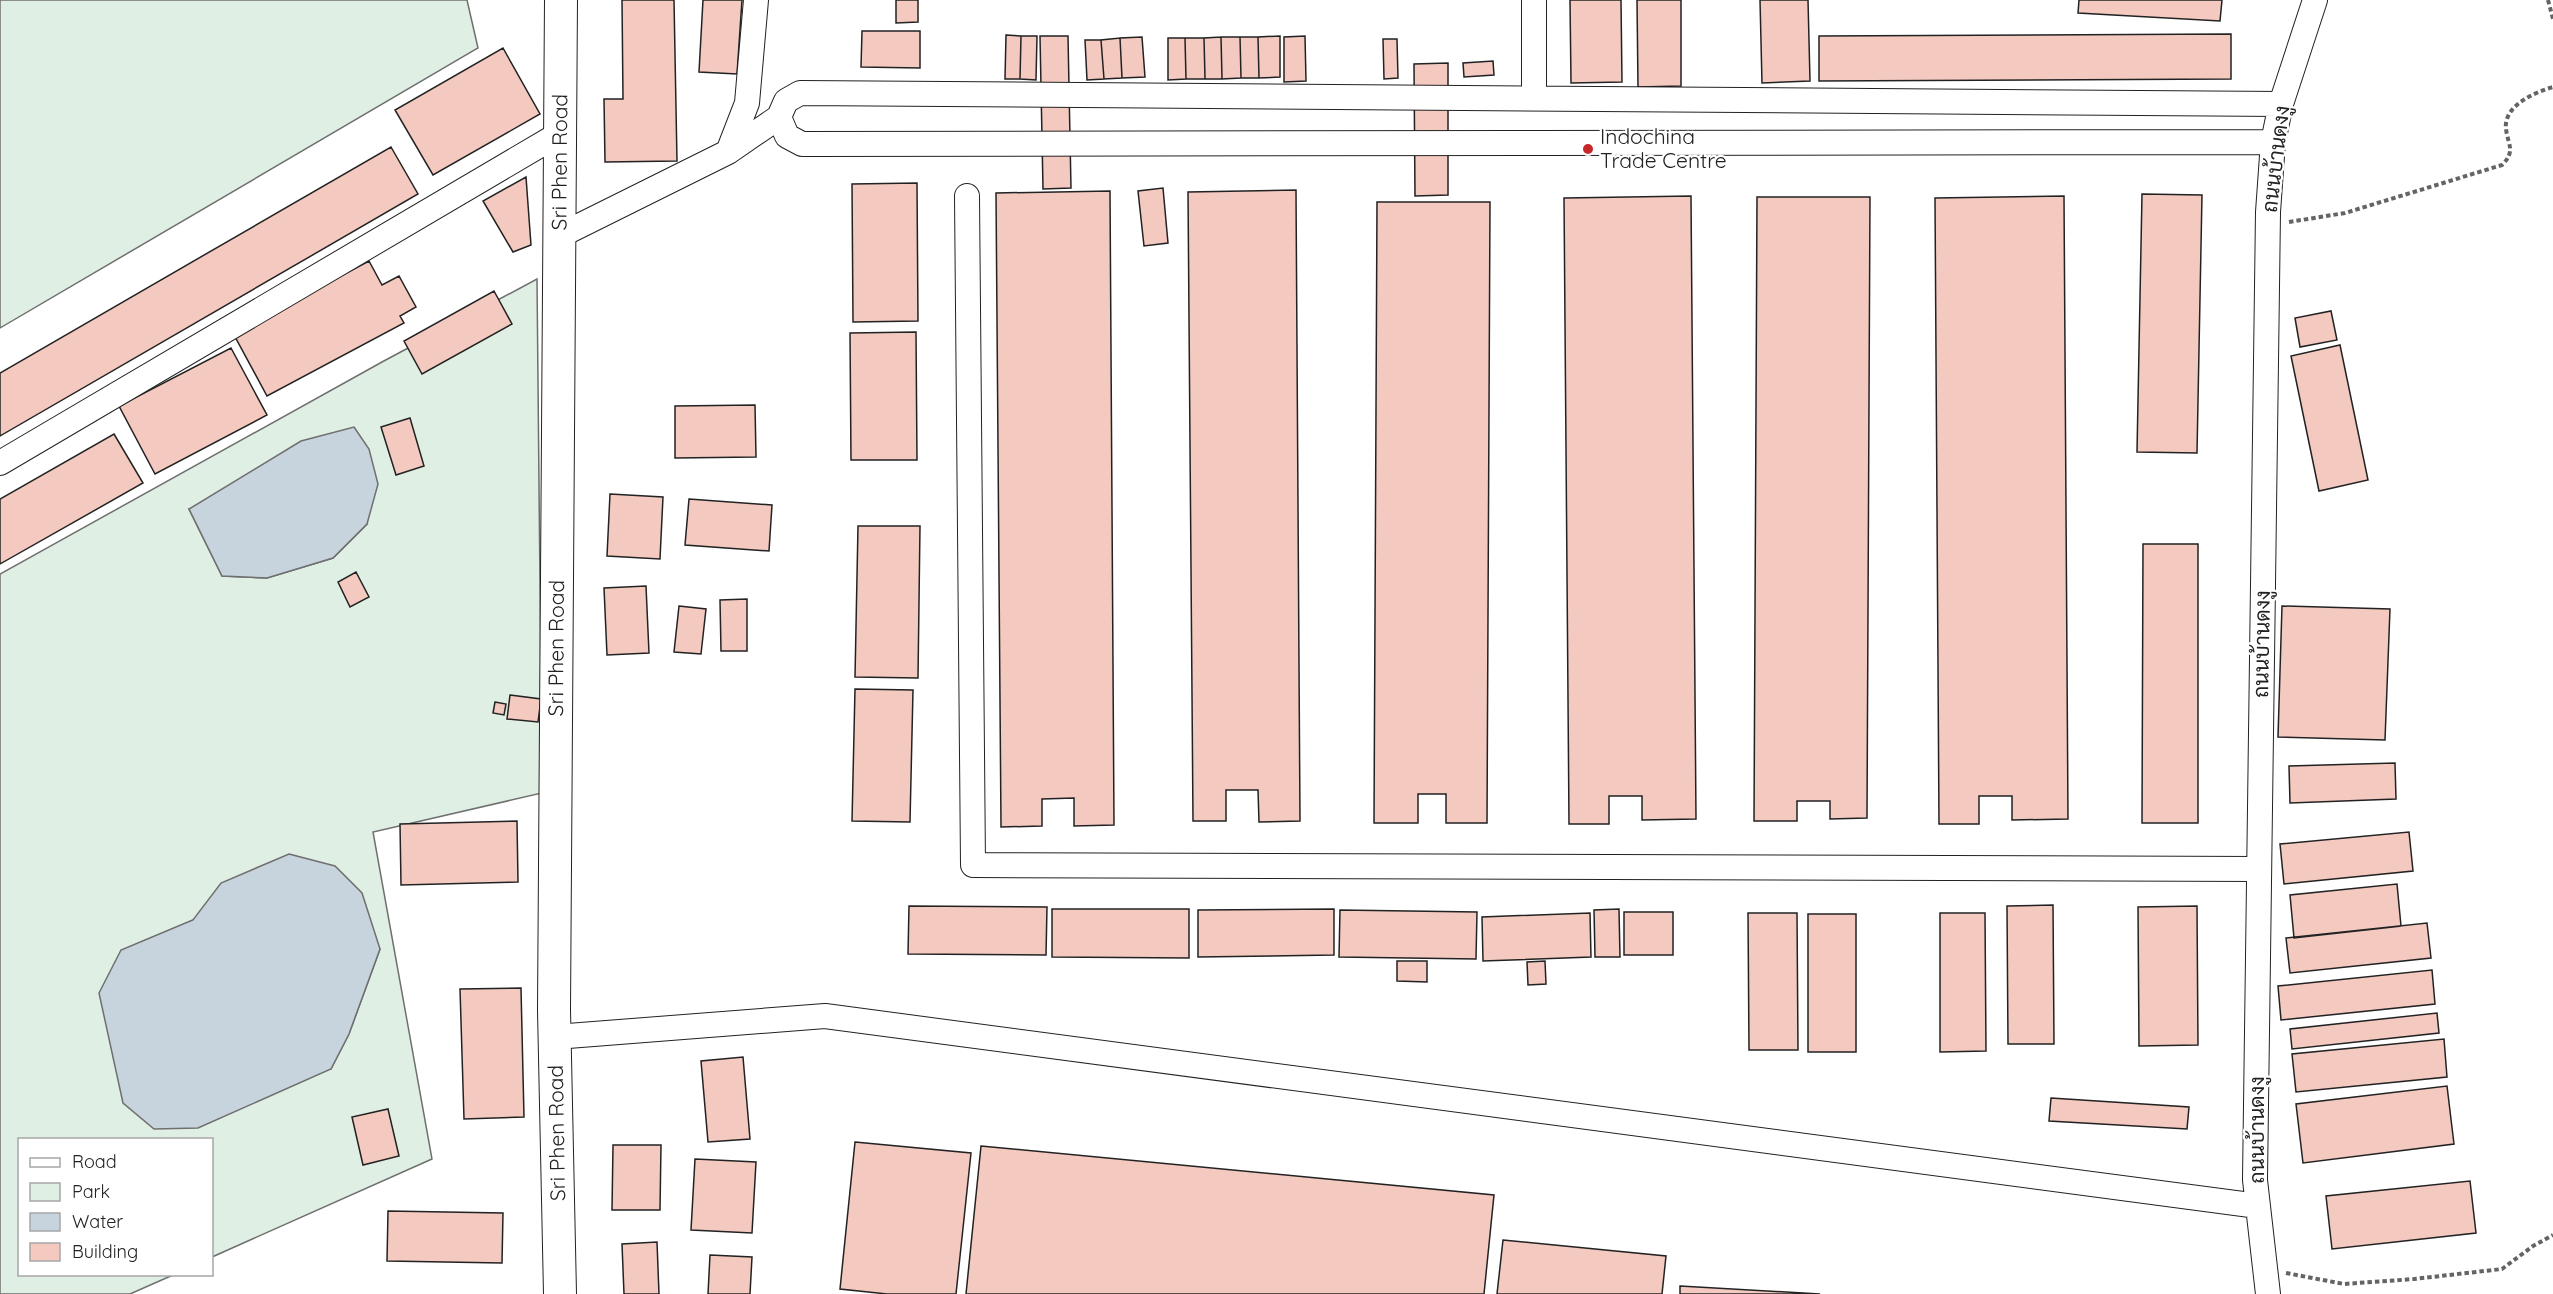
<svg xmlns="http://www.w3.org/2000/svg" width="2553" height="1294" viewBox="0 0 2553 1294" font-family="Quicksand,Sarabun,sans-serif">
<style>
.green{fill:#e0efe3;stroke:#6f6f6f;stroke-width:1.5;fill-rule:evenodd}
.water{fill:#c7d3dd;stroke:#6f6f6f;stroke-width:1.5}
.building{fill:#f3c9c0;stroke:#222;stroke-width:1.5}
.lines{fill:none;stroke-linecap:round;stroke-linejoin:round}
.minor-casing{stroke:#222;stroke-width:26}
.major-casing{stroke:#222;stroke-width:34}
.path{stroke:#646464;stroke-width:4;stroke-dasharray:4.5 3;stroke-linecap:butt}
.minor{stroke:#fff;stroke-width:24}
.major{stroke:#fff;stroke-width:32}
.poi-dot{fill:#c62828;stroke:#fff;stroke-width:2}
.labels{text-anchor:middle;stroke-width:4.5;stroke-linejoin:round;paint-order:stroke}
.poi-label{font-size:21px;fill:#222;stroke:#fff;text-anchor:start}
.street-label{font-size:21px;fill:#222;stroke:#fff}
</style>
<rect width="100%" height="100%" fill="#fff"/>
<path class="green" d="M 0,0 L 467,0 L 478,48 L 0,328 Z
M 537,279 L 542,793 L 373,832 L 432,1159 L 212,1257 L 212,1140 L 20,1140 L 20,1274 L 173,1275 L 130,1294 L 0,1294 L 0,574 L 382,362 ZM 189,509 L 367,524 L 333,558 L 267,578 L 222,576 ZM 193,920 L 380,949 L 349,1034 L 331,1069 L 122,950 Z"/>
<path class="water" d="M 354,427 L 369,449 L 378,484 L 367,524 L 333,558 L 267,578 L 222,576 L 189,509 L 301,441 Z
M 289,854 L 335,866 L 362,893 L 380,949 L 349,1034 L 331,1069 L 198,1128 L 154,1129 L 123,1103 L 99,993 L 121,950 L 193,920 L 221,883 Z"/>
<path class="building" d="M 622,0 L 674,0 L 677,161 L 605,162 L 604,99 L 623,99 Z
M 703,0 L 742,0 L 737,74 L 699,72 Z
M 896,0 L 918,0 L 918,22 L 896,23 Z
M 1570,0 L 1621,0 L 1622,82 L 1571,83 Z
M 1637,0 L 1681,0 L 1681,86 L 1638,87 Z
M 1760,0 L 1808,0 L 1810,81 L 1762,83 Z
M 2079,0 L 2222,0 L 2220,21 L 2078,13 Z
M 862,31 L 920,31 L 920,68 L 861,67 Z
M 2231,34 L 2231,79 L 1819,81 L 1819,36 Z
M 1006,35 L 1021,36 L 1020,79 L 1005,79 Z
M 1021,36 L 1037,36 L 1036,80 L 1020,79 Z
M 1040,36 L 1068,36 L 1071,188 L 1043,189 Z
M 1280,36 L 1280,77 L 1259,78 L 1258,37 Z
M 1305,36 L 1306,81 L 1284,82 L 1284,37 Z
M 1142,37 L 1145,77 L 1122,78 L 1120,38 Z
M 1221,37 L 1240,37 L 1241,78 L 1222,79 Z
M 1221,37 L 1222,79 L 1205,79 L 1204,38 Z
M 1240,37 L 1258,37 L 1259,78 L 1241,78 Z
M 1120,38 L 1122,78 L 1104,79 L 1101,40 Z
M 1168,38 L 1185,38 L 1186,79 L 1168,80 Z
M 1185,38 L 1204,38 L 1205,79 L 1186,79 Z
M 1383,39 L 1397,39 L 1398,78 L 1384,79 Z
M 1085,40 L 1101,40 L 1104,79 L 1087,80 Z
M 503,48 L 540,114 L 433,175 L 395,110 Z
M 1493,61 L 1494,75 L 1464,77 L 1463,63 Z
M 1448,63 L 1448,195 L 1415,196 L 1414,64 Z
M 391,147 L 418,194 L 0,436 L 0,373 Z
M 526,177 L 531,245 L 513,252 L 483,201 Z
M 917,183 L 918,321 L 853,322 L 852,184 Z
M 1163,188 L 1168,243 L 1144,246 L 1138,191 Z
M 1296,190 L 1300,821 L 1259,822 L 1258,790 L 1226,790 L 1226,821 L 1193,821 L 1188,192 Z
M 1110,191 L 1114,825 L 1074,826 L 1074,798 L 1042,799 L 1042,826 L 1001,827 L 996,193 Z
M 2142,194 L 2202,195 L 2197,453 L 2137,452 Z
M 1691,196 L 1696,819 L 1642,820 L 1642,796 L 1609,796 L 1609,824 L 1569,824 L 1564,198 Z
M 2064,196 L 2068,819 L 2012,820 L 2012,796 L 1979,796 L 1979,824 L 1939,824 L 1935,198 Z
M 1757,197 L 1870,197 L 1867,818 L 1830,819 L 1830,801 L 1797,801 L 1797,821 L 1754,821 Z
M 1377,202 L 1490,202 L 1487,823 L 1446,823 L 1446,794 L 1418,794 L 1418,823 L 1374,823 Z
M 369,261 L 382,285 L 399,276 L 416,307 L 400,316 L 404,323 L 267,396 L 233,333 Z
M 494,291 L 512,324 L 422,374 L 404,341 Z
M 2331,311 L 2337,340 L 2300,347 L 2295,318 Z
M 916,332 L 917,460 L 851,460 L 850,333 Z
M 2340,345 L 2368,480 L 2319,491 L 2291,356 Z
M 231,348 L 267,415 L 155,474 L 119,406 Z
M 755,405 L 756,457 L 675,458 L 675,406 Z
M 410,418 L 424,466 L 396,475 L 381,427 Z
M 114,434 L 143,483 L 0,564 L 0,499 Z
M 610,494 L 663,497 L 660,559 L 607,556 Z
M 689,499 L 772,505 L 769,551 L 685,545 Z
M 858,526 L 920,526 L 918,678 L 855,677 Z
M 2143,544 L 2198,544 L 2198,823 L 2142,823 Z
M 356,572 L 369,597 L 350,607 L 338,582 Z
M 646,586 L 649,653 L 607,655 L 604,588 Z
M 747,599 L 747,651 L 721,651 L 720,600 Z
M 679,606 L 706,609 L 701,654 L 674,652 Z
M 2282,606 L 2390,609 L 2385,740 L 2278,737 Z
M 855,689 L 913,690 L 910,822 L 852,821 Z
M 510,695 L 541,699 L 538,722 L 507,719 Z
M 495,702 L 506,704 L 504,715 L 493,713 Z
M 2395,763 L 2396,799 L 2290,803 L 2289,766 Z
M 517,821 L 518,882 L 401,885 L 400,824 Z
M 2409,832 L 2413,871 L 2284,884 L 2280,844 Z
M 2397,884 L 2401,926 L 2294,938 L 2290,895 Z
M 2053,905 L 2054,1044 L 2008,1044 L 2007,906 Z
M 909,906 L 1047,907 L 1046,955 L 908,954 Z
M 2197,906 L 2198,1045 L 2139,1046 L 2138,907 Z
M 1052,909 L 1189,909 L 1189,958 L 1052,957 Z
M 1334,909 L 1334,955 L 1198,957 L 1198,910 Z
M 1619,909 L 1620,957 L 1595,957 L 1594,910 Z
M 1340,910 L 1477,912 L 1476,959 L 1339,957 Z
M 1624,912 L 1673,912 L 1673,955 L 1624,955 Z
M 1590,913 L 1591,957 L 1483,961 L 1482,917 Z
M 1748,913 L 1797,913 L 1798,1050 L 1749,1050 Z
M 1940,913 L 1985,913 L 1986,1051 L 1940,1052 Z
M 1808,914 L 1856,914 L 1856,1052 L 1808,1052 Z
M 2427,923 L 2431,958 L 2290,973 L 2286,938 Z
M 1397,961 L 1427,961 L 1427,982 L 1397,981 Z
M 1545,961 L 1546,984 L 1528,985 L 1527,962 Z
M 2432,970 L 2435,1004 L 2281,1020 L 2278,986 Z
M 521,988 L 524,1117 L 464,1119 L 460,989 Z
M 2437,1013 L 2439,1033 L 2292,1049 L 2290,1029 Z
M 2444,1039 L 2447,1077 L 2296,1092 L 2292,1054 Z
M 743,1057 L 750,1139 L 708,1142 L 701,1061 Z
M 2447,1086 L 2454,1144 L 2303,1163 L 2296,1104 Z
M 2051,1098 L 2189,1107 L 2187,1129 L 2049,1121 Z
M 388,1109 L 399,1156 L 363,1165 L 352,1117 Z
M 855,1142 L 971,1153 L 956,1294 L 887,1294 L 840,1289 Z
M 613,1145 L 661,1145 L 660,1210 L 612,1210 Z
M 981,1146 L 1494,1195 L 1484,1294 L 966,1294 Z
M 695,1159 L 756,1162 L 752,1233 L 691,1230 Z
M 2470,1181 L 2476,1233 L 2332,1249 L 2326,1196 Z
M 388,1211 L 503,1213 L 502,1263 L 387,1261 Z
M 1503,1240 L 1666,1256 L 1662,1294 L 1497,1294 Z
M 657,1242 L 659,1294 L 624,1294 L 622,1244 Z
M 710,1255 L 752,1257 L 750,1294 L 708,1294 Z
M 1680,1286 L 1820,1294 L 1680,1294 Z"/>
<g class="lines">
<defs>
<path id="minor" d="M 1534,0 L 1534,98
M 2273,142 L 802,144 L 787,136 L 779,117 L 786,101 L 800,93 L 2281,104
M 728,152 L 779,117
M 967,196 L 973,865 L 2259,869
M 559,236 L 728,152 L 747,103 L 756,0
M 0,463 L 559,134
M 555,1037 L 825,1016 L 2258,1206
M 2268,1294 L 2255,1180 L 2268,212 L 2273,142 L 2281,104 L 2315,0"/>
<g id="major">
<path id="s1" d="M 560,1294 L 554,1010 L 561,0"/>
</g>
</defs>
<use href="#minor" class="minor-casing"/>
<use href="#major" class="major-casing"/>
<path class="path" d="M 2548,0 L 2553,19
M 2289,222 L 2345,213 L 2502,165 C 2516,151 2508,145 2506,129 C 2503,106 2535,92 2553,87
M 2286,1273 L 2344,1284 L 2414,1279 L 2502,1269 L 2533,1246 L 2553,1235"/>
<use href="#minor" class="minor"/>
<use href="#major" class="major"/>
</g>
<circle class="poi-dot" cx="1588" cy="149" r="6"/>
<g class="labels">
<g class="poi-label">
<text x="1600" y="144">Indochina<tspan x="1600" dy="24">Trade Centre</tspan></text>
</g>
<g class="street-label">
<text transform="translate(2276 159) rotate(-83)" y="7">ถนนบ้านดงงู</text>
<text dy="7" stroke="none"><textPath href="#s1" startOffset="1132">Sri Phen Road</textPath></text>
<text transform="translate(2262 644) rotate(-89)" y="7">ถนนบ้านดงงู</text>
<text dy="7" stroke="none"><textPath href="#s1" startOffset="646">Sri Phen Road</textPath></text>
<text transform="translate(2257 1130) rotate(-90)" y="7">ถนนบ้านดงงู</text>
<text transform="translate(557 1133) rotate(-91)" y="7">Sri Phen Road</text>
</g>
</g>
<rect x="18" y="1138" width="195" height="138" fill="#ffffff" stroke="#a7a7a7" stroke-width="1.5"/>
<rect x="30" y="1158" width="30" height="9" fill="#ffffff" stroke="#a7a7a7" stroke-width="1.5"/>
<text x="72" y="1168" font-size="18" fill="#222222">Road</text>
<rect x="30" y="1183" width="30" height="18" fill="#e0efe3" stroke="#a7a7a7" stroke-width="1.5"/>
<text x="72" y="1198" font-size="18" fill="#222222">Park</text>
<rect x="30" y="1213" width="30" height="18" fill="#c7d3dd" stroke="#a7a7a7" stroke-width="1.5"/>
<text x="72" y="1228" font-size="18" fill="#222222">Water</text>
<rect x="30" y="1243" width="30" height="18" fill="#f3c9c0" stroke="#a7a7a7" stroke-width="1.5"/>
<text x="72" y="1258" font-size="18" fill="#222222">Building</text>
</svg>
